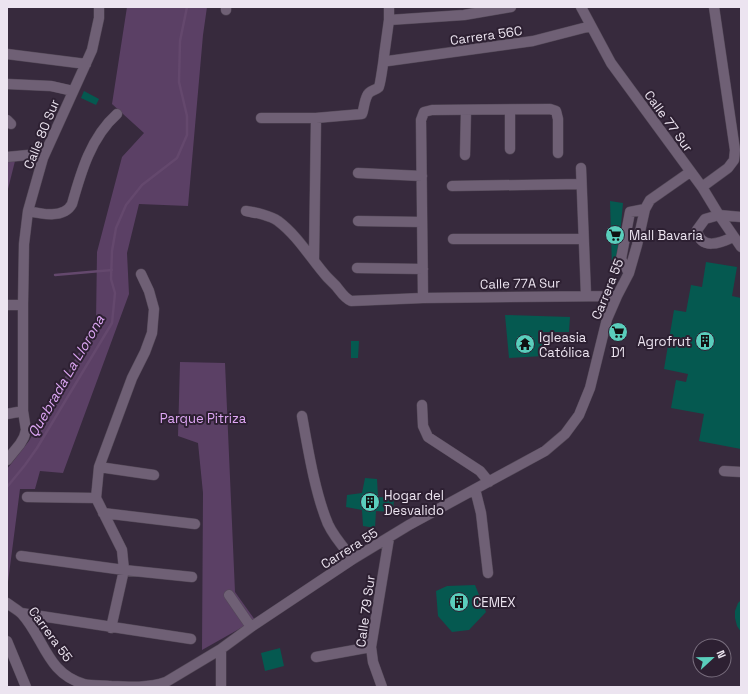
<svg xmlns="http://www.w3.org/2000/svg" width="748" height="694" viewBox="0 0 748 694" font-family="'Space Grotesk',sans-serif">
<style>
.green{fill:#5b4065}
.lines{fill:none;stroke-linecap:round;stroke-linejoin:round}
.stream{stroke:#64486d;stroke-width:2.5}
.building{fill:#055950}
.minor-casing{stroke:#544958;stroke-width:11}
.minor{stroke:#6f6075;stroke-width:10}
.labels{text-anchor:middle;stroke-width:4;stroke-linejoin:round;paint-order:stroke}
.street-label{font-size:13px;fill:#ece4f0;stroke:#2d2032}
.poi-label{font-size:13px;fill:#ece4f0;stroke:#2d2032;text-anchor:start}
.park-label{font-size:13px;fill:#dea7f4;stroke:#2d2032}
.water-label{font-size:14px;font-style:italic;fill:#dda6f4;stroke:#2d2032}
</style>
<rect width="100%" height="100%" fill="#372a3d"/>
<path class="green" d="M 127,7 L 207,7 L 203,35 L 188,206 L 139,204 L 127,253 L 129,294 L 63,473 L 40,471 L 35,489 L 20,489 L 7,590 L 7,469 L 29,441 L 96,322 L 97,252 L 122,157 L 144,133 L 112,104 Z
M 16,157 L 7,193 L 7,158 Z
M 180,362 L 225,363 L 235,592 L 255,620 L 202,650 L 203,493 L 198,443 L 178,436 Z"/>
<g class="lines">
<path class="stream" d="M 55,275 L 112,270
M 7,487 L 25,465 L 37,448 L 112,323 L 115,293 L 111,279 L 112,251 L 116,228 L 126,205 L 142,185 L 177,158 L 187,135 L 187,116 L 179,82 L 180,41 L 187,7"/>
</g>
<path class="building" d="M 84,91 L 99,99 L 96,105 L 81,98 Z
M 610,201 L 623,203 L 617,268 L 612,268 Z
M 706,262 L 737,267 L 732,296 L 741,298 L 741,449 L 699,441 L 704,414 L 671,408 L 676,380 L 686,382 L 688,374 L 664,369 L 674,310 L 686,312 L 691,285 L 702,287 Z
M 505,315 L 570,317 L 569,332 L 543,332 L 543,356 L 509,358 Z
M 351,341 L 359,341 L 358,358 L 351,358 Z
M 365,478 L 377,479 L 378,497 L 394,498 L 393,512 L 376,511 L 375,528 L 363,526 L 362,510 L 346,507 L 347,495 L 362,493 Z
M 475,585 L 486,612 L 469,630 L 452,632 L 438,616 L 436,591 L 447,586 Z
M 741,600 L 741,632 L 737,626 L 735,618 L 735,611 L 738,603 Z
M 280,648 L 284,666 L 265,671 L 261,653 Z"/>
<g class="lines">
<defs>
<path id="minor" d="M 581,7 L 611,63 L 702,187 L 719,215 L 741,247
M 226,10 L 226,7
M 389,20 L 464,15 L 511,7
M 7,54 L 86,64
M 384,60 L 388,61 L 533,41 L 591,26
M 7,84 L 51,86 L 73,91
M 510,110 L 510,149
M 261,118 L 316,118 L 362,114 C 364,109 364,102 367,96 C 369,90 375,91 379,87 C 380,86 384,58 384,56 L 389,20 L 389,7
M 7,120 L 11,124
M 465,155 L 466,110
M 7,157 L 28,155 L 43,158
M 581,168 L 586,295
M 358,173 L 422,176
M 452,186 L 581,184
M 702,187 L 728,168 L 734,160 L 735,150 L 714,7
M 28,211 C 41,214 64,219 72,204 C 81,172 91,137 117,114
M 246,211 L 255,213 L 246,211 C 255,212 271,216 278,221 C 298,236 311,259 327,277 C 330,280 333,283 336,286 C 341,292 344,298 351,301 L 423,298 L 617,296
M 358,221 L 422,222
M 733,237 C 721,243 700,251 697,230 L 705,219 L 719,215 L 741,217
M 453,239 L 583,239
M 314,259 L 316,118
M 357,268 L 423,269
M 629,273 L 621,259 L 630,212 L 645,209
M 423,298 L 421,120 L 424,112 L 432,110 L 550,109 L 556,111 L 558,119 L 558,153
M 7,305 L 23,305
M 422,405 L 423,426 L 428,437 L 480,471 L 489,482
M 7,414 L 23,411
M 302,416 C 308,449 315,493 328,524 C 334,537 344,548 353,559
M 7,460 L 20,444 L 24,437 L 26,430 L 23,411 L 23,305 L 24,244 L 28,211 L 43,158 L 92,50 L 99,18 L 99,7
M 99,467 L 154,475
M 724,471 L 741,472
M 475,489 L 481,513 L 488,573
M 27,497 L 96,498
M 103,513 L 195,524
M 21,556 L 124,570 L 192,577
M 229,595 L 251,627
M 7,603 C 12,607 18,610 22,614 C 44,638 47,674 84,684 C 92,686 103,685 111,686 C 130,687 149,688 166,682 L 221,649 L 251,627 L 353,559 L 409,525 L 545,451 L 565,434 L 579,415 L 590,388 L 607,319 L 617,296 L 629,273 L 637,245 L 645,209 L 650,200 L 690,172
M 21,613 L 191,639
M 111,628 L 124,570 L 122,550 L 96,498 L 99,467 L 132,378 L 145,352 L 152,333 L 154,309 L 149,291 L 141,274
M 7,641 L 26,687
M 316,657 L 371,647
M 221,687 L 221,649
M 382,687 L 373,662 L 371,647 L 389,538"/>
</defs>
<use href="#minor" class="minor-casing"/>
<use href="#minor" class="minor"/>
</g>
<defs>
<symbol id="supermarket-disc" viewBox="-11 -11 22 22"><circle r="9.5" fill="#5acebc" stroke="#2d2032"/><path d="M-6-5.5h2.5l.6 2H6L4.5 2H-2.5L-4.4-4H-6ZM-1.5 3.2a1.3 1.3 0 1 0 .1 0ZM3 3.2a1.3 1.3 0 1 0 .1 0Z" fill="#111"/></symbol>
<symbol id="building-disc" viewBox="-11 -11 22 22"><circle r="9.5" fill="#5acebc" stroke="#2d2032"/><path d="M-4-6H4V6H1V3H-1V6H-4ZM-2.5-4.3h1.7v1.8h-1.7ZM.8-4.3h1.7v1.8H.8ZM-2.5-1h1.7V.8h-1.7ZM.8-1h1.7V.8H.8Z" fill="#111"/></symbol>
<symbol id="temple-disc" viewBox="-11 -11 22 22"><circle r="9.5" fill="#5acebc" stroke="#2d2032"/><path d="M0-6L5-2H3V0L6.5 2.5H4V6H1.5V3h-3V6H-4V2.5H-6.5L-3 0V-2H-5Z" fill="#111"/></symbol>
</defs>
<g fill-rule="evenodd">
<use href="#supermarket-disc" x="604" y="224" width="22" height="22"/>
<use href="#supermarket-disc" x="607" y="321" width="22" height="22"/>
<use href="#building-disc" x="694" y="330" width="22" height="22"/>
<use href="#temple-disc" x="514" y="333" width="22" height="22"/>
<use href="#building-disc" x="359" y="491" width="22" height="22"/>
<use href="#building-disc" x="448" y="591" width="22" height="22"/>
</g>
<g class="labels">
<g class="street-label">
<text transform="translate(486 35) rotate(-8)" y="5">Carrera 56C</text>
<text transform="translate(669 121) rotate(54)" y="5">Calle 77 Sur</text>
<text transform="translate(41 134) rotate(-68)" y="5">Calle 80 Sur</text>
<text transform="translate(520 283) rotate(-1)" y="5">Calle 77A Sur</text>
<text transform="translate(607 289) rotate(-68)" y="5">Carrera 55</text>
<text transform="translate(349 548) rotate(-32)" y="5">Carrera 55</text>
<text transform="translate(365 611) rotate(-82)" y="5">Calle 79 Sur</text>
<text transform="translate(51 634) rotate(54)" y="5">Carrera 55</text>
</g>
<g class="poi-label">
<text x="629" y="240">Mall Bavaria</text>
<text x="539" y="342">Igleasia<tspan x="539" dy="15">Católica</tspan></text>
<text x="691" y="346" text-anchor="end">Agrofrut</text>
<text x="618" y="357" text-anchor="middle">D1</text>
<text x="384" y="500">Hogar del<tspan x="384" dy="15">Desvalido</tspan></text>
<text x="473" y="607">CEMEX</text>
</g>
<g class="park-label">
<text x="203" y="423">Parque Pitriza</text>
</g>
<g class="water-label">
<text transform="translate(66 376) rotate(-60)" y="5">Quebrada La Llorona</text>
</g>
</g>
<rect width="748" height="694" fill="none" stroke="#ece4f0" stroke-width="16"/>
<g transform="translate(712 658) rotate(68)"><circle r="19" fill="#2d2032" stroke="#796e7e"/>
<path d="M0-3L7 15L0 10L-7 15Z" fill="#5acebc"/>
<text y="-6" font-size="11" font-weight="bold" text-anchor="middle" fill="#ece4f0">N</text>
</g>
</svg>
